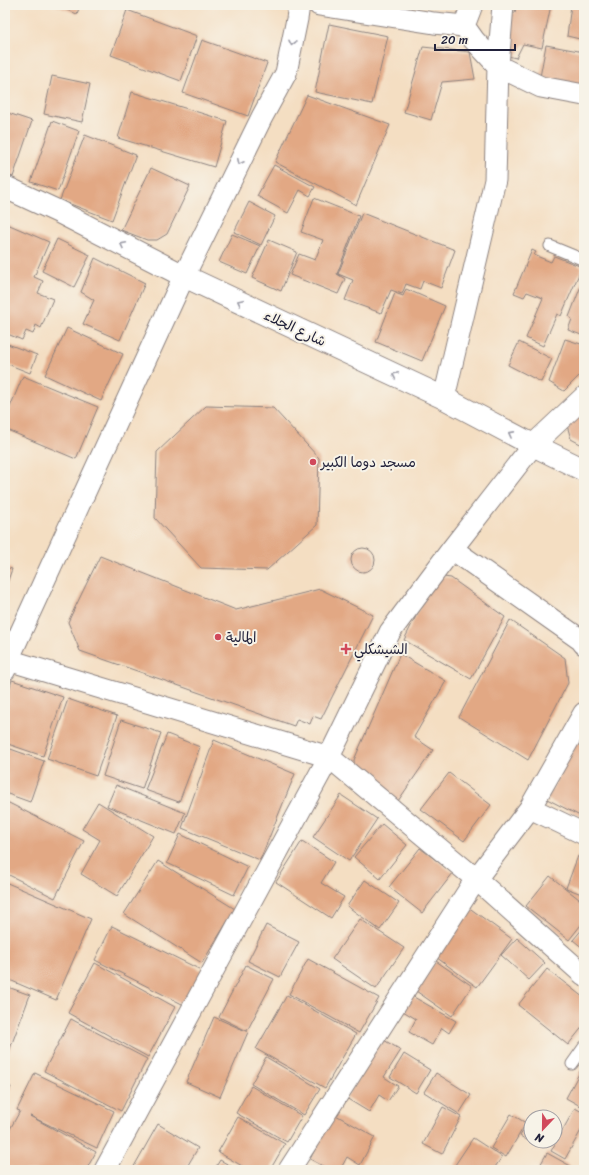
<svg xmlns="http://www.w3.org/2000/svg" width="589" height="1175" viewBox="0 0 589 1175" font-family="Sriracha,'Playpen Sans Arabic',sans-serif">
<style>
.building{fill:#e2a884}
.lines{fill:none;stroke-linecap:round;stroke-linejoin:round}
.service-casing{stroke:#8b807e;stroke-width:13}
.minor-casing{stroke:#8b807e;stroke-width:23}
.tertiary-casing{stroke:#8b807e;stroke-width:24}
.service{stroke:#fff;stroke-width:11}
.minor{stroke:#fff;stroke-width:21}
.tertiary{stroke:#fff;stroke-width:22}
.oneway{stroke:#9c9ca7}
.poi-dot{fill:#d1495b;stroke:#f7f3e8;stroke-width:1.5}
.labels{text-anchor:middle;stroke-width:4;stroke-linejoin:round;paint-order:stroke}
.street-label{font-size:14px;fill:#22223b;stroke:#f7f3e8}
.poi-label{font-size:14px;fill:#22223b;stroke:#f7f3e8;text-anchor:start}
</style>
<rect width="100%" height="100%" fill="#f7f3e8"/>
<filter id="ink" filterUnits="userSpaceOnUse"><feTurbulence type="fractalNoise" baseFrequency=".025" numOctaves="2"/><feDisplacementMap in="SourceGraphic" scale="8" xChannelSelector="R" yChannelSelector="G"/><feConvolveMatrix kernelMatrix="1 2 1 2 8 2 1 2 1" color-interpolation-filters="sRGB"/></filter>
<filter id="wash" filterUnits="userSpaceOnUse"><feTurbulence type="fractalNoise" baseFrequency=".012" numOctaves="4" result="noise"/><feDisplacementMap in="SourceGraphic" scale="16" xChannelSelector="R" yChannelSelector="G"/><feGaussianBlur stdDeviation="0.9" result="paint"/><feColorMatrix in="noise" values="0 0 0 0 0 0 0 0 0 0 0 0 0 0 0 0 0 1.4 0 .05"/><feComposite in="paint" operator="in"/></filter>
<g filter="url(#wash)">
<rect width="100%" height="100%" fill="#f4dec2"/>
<g id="blocks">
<path class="building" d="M 55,5 L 80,5 L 77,14 Z
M 516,5 L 551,5 L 542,48 L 523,44 L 516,58 L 504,55 L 508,13 L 515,13 Z
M 571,5 L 584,5 L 584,40 L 567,36 Z
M 127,10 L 197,36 L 181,81 L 111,55 Z
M 329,24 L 388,36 L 372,104 L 315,92 Z
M 202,40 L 267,63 L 248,116 L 183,93 Z
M 546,45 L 584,52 L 584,88 L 540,77 Z
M 423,47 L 470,52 L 475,79 L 442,82 L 431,120 L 404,112 Z
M 52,76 L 90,84 L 82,122 L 44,114 Z
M 132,92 L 227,121 L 214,167 L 118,138 Z
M 307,95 L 390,125 L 356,205 L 275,162 Z
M 5,112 L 32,121 L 13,177 L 5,174 Z
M 52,121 L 79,131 L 58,191 L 31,182 Z
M 85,135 L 136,155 L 112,220 L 60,200 Z
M 274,165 L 315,187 L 310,196 L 300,190 L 288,213 L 257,196 Z
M 151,168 L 190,186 L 167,234 L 157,240 L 147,240 L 121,230 Z
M 314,198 L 359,216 L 337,274 L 345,279 L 338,294 L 290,275 L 299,254 L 315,260 L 323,240 L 301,232 Z
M 249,202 L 275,216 L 261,245 L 234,232 Z
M 362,213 L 455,250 L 441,288 L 423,281 L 420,289 L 406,284 L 402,294 L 391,290 L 381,313 L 345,300 L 353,280 L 338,274 Z
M 5,223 L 49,242 L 34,277 L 43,281 L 38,293 L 53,299 L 41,328 L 36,325 L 33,334 L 26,331 L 22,340 L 5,333 L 5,307 L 7,303 L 5,303 Z
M 232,234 L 260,246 L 247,274 L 219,262 Z
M 57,239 L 90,255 L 74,287 L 42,271 Z
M 269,240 L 297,252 L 281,291 L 252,278 Z
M 532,250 L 536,252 L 534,255 L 551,262 L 554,256 L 582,267 L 561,316 L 557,314 L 543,346 L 526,338 L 543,298 L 527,292 L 524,297 L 514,293 Z
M 95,258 L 145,283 L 120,340 L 83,324 L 94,300 L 81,292 Z
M 584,278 L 584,336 L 568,330 L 572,319 L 569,317 Z
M 406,289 L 445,306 L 422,361 L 376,342 L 395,293 L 403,296 Z
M 67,328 L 123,354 L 101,401 L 45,375 Z
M 565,339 L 584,345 L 584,371 L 564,391 L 549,382 Z
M 519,342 L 552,359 L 541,382 L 508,365 Z
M 5,343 L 37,355 L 30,373 L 5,363 Z
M 23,376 L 98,407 L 76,459 L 5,429 L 5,419 Z
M 584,405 L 584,446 L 571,439 L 566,422 Z
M 206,406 L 273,408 L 319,458 L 317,525 L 267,570 L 201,568 L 155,518 L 157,452 Z
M351 560a12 12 0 1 1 24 0a12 12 0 1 1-24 0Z
M 100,556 L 236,610 L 320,589 L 373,615 L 321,719 L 313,716 L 310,724 L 297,719 L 294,726 L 80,651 L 68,622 Z
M 5,567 L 12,569 L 5,589 Z
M 436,576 L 451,578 L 505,617 L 471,679 L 404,640 Z
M 510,620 L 565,658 L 568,683 L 528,760 L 459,717 Z
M 400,654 L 446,681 L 414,737 L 433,750 L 398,801 L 355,771 L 354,760 Z
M 12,680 L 63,697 L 43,756 L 5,743 L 5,703 Z
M 68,699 L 117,716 L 96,776 L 47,759 Z
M 121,720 L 161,733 L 142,789 L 103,776 Z
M 584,728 L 584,818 L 547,799 Z
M 167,734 L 200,747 L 179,802 L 145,790 Z
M 214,740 L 295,774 L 260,860 L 182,828 Z
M 5,747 L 44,761 L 30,802 L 5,793 Z
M 449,773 L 491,805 L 464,841 L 421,809 Z
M 116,785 L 185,813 L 176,834 L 107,806 Z
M 341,795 L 377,819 L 349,861 L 313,837 Z
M 5,801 L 84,841 L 55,898 L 5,873 Z
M 98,802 L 153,836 L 117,896 L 81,874 L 100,840 L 82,829 Z
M 382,824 L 407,845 L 380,879 L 354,857 Z
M 180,834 L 248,867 L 234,895 L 167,863 Z
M 302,841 L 334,862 L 321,883 L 344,897 L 331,918 L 276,882 Z
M 420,848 L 453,873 L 422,913 L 389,887 Z
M 578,856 L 584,858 L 584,895 L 566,888 Z
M 158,861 L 235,909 L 202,963 L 124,914 Z
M 550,876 L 584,903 L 584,921 L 569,940 L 526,906 Z
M 365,880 L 399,903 L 380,930 L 347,906 Z
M 5,882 L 91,919 L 56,1000 L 5,978 Z
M 464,904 L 512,939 L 477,987 L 429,952 Z
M 360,919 L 404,948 L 376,989 L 332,959 Z
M 266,925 L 299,942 L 280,977 L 248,961 Z
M 112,926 L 203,971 L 186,1006 L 95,960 Z
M 584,927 L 584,949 L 573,940 Z
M 517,938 L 545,963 L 529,980 L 501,955 Z
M 308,959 L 379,998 L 359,1033 L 289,994 Z
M 436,961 L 472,986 L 452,1016 L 416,991 Z
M 95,963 L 175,1007 L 148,1057 L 68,1013 Z
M 246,965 L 274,979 L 247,1031 L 219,1017 Z
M 547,969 L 584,998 L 584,1025 L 568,1045 L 518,1005 Z
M 5,986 L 30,995 L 5,1062 Z
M 287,995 L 356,1034 L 325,1088 L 256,1049 Z
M 412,996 L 456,1021 L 449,1033 L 442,1028 L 432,1045 L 409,1032 L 416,1019 L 403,1011 Z
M 214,1017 L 248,1032 L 220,1097 L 186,1082 Z
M 71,1019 L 147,1059 L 121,1111 L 44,1071 Z
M 382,1039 L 401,1050 L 384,1077 L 398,1086 L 388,1101 L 379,1095 L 369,1112 L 346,1098 Z
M 404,1054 L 430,1070 L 416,1093 L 390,1077 Z
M 266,1057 L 320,1089 L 304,1115 L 251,1084 Z
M 583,1066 L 584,1066 L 584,1108 L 566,1098 Z
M 35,1073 L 114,1111 L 97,1148 L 30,1116 L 96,1152 L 86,1170 L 5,1170 L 5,1138 L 20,1111 L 17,1110 Z
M 436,1073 L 471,1095 L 459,1114 L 424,1092 Z
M 5,1083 L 11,1087 L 5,1099 Z
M 251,1086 L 302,1116 L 287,1142 L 236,1113 Z
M 443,1107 L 461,1117 L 442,1154 L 423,1144 Z
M 575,1108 L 584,1113 L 584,1125 L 565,1159 L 551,1151 Z
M 334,1114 L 375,1137 L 360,1165 L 347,1157 L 340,1170 L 330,1170 L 310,1159 Z
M 511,1114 L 526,1123 L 506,1157 L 491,1148 Z
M 238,1117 L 285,1144 L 270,1170 L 249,1170 L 218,1152 Z
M 158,1124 L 198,1148 L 185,1170 L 132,1170 Z
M 526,1126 L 531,1128 L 531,1141 L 540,1141 L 537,1146 L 520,1136 Z
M 473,1138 L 502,1157 L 493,1170 L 462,1170 L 455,1165 Z
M 547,1153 L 576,1169 L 575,1170 L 544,1170 L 539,1167 Z
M 220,1160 L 238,1170 L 214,1170 Z"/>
</g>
</g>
<g filter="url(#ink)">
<use href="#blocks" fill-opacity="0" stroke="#8b807e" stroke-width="1"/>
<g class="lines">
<defs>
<path id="service" d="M 550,246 L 584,260
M 572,1064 L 584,1047"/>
<path id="minor" d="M 319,5 L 434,23 L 464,26 L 472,5
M 464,26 L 474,40 L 498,66 L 541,87 L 584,95
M 444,398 L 495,180 L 498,66 L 503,5
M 452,549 L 581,640 L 584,644
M 5,659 L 329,757 L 476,879 L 584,975
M 5,670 L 8,660 L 184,276 L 262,117 L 286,73 L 297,19 L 299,5
M 530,808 L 584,834
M 105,1170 L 329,757 L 390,632 L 452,549 L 533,445 L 584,397
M 289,1170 L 476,879 L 530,808 L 584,713"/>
<path id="tertiary" d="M 5,187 L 59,212 L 184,276 L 444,398 L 533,445 L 584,470"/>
</defs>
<use href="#service" class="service-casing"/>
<use href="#minor" class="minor-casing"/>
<use href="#tertiary" class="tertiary-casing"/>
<use href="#service" class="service"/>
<use href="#minor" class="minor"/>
<use href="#tertiary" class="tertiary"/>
</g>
<defs><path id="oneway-chevron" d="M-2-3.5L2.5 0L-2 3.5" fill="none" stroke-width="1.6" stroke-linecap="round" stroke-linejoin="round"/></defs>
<g class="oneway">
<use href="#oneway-chevron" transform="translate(292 43) rotate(102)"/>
<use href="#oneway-chevron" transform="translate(240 162) rotate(116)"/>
<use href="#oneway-chevron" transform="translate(123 245) rotate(-153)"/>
<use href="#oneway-chevron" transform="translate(240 302) rotate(-155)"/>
<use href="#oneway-chevron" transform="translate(395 375) rotate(-155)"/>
<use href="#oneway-chevron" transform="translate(511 434) rotate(-152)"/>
</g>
</g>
<g class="poi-dot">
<circle cx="313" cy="462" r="4"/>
<circle cx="218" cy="637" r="4"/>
<path d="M344 643h4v4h4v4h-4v4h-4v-4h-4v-4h4z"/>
</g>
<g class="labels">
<g class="street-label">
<text transform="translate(295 328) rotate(25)" y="5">شارع الجلاء</text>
</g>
<g class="poi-label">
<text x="321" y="467">مسجد دوما الكبير</text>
<text x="226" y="642">المالية</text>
<text x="354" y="654">الشيشكلي</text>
</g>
</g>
<rect width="589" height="1175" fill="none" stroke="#f7f3e8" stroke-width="20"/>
<g transform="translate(543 1129) rotate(202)"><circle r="19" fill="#f7f3e8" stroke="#a29fa3"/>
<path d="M0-3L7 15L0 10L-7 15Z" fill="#d1495b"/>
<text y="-6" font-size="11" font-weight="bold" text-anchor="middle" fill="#22223b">N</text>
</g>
<path d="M435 44v6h80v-6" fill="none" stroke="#22223b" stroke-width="2"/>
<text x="441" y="44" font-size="12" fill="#22223b" stroke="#f7f3e8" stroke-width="3" paint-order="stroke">20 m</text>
</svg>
